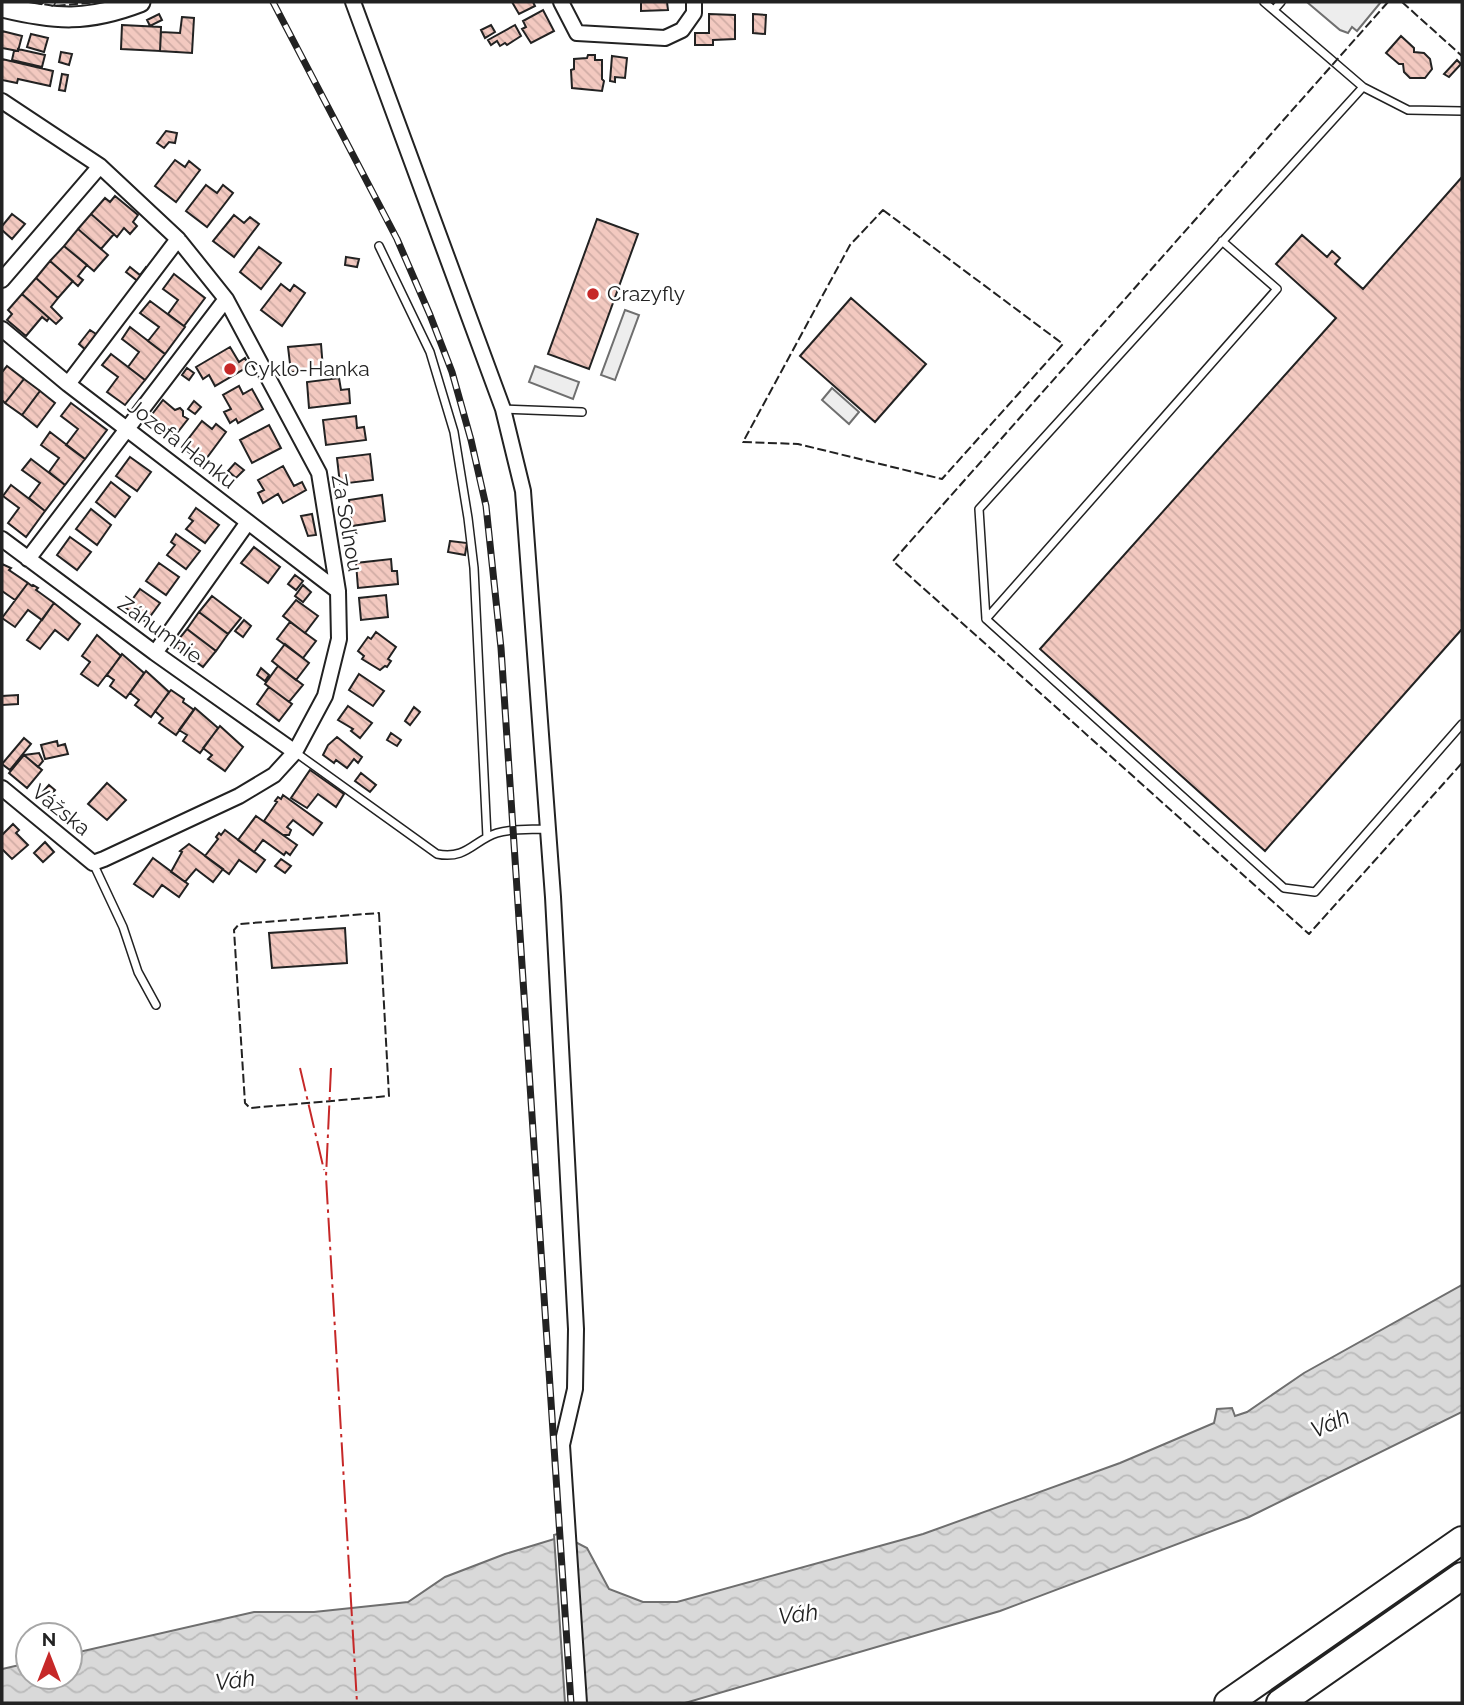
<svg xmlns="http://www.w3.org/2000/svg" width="1464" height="1705" viewBox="0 0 1464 1705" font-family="Raleway,sans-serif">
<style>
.parking{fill:#ededed;stroke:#6f6f6f;stroke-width:2}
.water{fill:url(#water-waves);stroke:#6f6f6f;stroke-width:2}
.pier{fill:#fff;stroke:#6f6f6f;stroke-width:2}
.building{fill:url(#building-back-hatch);stroke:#222;stroke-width:2}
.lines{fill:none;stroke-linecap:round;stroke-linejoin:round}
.lane-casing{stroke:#222;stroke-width:10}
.street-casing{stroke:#222;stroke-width:18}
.secondary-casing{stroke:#222;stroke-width:23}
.highway-casing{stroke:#222;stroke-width:30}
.lane{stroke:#fff;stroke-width:7}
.street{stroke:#fff;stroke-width:14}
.secondary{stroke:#fff;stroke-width:19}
.highway{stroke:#fff;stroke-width:26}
.rail-casing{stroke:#222;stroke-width:7}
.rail{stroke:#fff;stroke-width:4.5;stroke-dasharray:13;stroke-linecap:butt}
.fence{stroke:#222;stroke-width:2;stroke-dasharray:9 3.5;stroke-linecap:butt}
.power{stroke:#c62828;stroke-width:2;stroke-dasharray:24 5 3.5 5;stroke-linecap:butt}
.poi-dot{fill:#c62828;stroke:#fff;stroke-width:2.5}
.labels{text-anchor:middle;stroke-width:5;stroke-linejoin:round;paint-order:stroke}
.poi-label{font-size:21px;fill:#222;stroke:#fff;text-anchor:start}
.street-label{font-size:21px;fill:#222;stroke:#fff}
.water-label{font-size:23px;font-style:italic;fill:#222;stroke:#fff}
</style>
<defs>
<pattern id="water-waves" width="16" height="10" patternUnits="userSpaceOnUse" patternTransform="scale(1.75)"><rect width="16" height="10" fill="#d9d9d9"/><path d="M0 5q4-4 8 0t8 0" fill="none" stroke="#bababa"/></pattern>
<pattern id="building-back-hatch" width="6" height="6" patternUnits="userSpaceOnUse" patternTransform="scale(1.75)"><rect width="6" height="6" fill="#f3c9c0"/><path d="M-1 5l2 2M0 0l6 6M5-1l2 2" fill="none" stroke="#d0aca5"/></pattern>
</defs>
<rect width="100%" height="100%" fill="#fff"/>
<path class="parking" d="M 1309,2 L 1381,2 L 1357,31 L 1352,27 L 1348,33 L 1340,30 L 1308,3 Z
M 625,310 L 639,315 L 615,380 L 601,375 Z
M 535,366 L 579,382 L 573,399 L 529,382 Z
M 832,388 L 859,412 L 849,424 L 822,400 Z"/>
<path class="water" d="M 1462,1285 L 1462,1412 L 1249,1517 L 1000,1611 L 685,1703 L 2,1703 L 2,1669 L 28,1663 L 28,1677 L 70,1677 L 70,1654 L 254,1612 L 314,1612 L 408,1602 L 445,1577 L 505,1554 L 564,1536 L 587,1548 L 609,1589 L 643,1602 L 677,1602 L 923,1534 L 1120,1463 L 1214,1423 L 1217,1409 L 1232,1408 L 1235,1416 L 1247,1412 L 1304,1373 Z"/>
<path class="pier" d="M 564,1532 L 582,1703 L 565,1703 L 554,1535 Z"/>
<path class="building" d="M 512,2 L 533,2 L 535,6 L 519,14 Z
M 641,2 L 667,2 L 668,10 L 641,11 Z
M 543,10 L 554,31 L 531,43 L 522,29 L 526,27 L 523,21 Z
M 159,14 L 162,20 L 150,26 L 147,20 Z
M 709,14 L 735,15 L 735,39 L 713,40 L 713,45 L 695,45 L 695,33 L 709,33 Z
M 753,14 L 766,15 L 765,34 L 753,33 Z
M 182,17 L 194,18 L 192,53 L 160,51 L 161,32 L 180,33 Z
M 122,25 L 161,27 L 160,51 L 121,49 Z
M 491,25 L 495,32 L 485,38 L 481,30 Z
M 515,25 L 521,36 L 507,45 L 505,43 L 500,46 L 497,41 L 491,45 L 488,40 Z
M 2,31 L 22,36 L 18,51 L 2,48 Z
M 31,34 L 48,38 L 44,52 L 27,47 Z
M 1401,36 L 1414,48 L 1414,52 L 1424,53 L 1430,59 L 1432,69 L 1425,78 L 1410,78 L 1404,72 L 1403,64 L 1399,64 L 1386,53 Z
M 18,49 L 45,55 L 42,67 L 12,60 L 14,51 L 18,51 Z
M 61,52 L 72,54 L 69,65 L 59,62 Z
M 588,55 L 595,55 L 595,60 L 602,60 L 602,79 L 604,81 L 602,91 L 572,88 L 571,70 L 574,69 L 574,59 L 587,58 Z
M 612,56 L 627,58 L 625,78 L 615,77 L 615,82 L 610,81 Z
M 2,59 L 53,71 L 50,86 L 18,79 L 17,83 L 2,80 Z
M 1457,60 L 1461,64 L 1449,77 L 1444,74 Z
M 62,74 L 68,75 L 65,91 L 59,90 Z
M 166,131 L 177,133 L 175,143 L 169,142 L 164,148 L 157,143 Z
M 175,160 L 185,167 L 189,161 L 200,170 L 176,202 L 155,186 Z
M 1462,177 L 1462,629 L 1265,851 L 1040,649 L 1336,318 L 1276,264 L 1302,235 L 1327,257 L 1332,251 L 1340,258 L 1335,264 L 1363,289 Z
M 206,185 L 217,193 L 223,185 L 233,193 L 207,227 L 186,211 Z
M 115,196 L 138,215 L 133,222 L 137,226 L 130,234 L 124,228 L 117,237 L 91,214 L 105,198 L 110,202 Z
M 12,214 L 25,224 L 12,239 L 2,230 L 2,226 Z
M 91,214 L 114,234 L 101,249 L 78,229 Z
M 234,215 L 244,223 L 250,217 L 259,224 L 234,257 L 213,241 Z
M 597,219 L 638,234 L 589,369 L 548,354 Z
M 78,229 L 108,255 L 94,271 L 64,246 Z
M 64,246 L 87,265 L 78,276 L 83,280 L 78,286 L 50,261 Z
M 259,247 L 281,263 L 261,289 L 240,272 Z
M 346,257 L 359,259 L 357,267 L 345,265 Z
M 50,261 L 73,281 L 58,298 L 36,278 Z
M 130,267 L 140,275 L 146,267 L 149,269 L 139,282 L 126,272 Z
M 174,274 L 205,298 L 184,326 L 168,314 L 178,300 L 163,289 Z
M 36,278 L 58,298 L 51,307 L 62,318 L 56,324 L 22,294 Z
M 281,284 L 290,291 L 294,285 L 305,293 L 282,326 L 261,310 Z
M 22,294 L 49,318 L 47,321 L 42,317 L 26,336 L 7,320 L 12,314 L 8,310 Z
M 851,298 L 926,364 L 875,422 L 800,356 Z
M 150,301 L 185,327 L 165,354 L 148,341 L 159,327 L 140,313 Z
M 130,327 L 165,354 L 145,380 L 128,367 L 139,352 L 122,339 Z
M 90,330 L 99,336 L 87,351 L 79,344 Z
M 321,344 L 323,369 L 291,372 L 288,347 Z
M 230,347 L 239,362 L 245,358 L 249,366 L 215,386 L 209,375 L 203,379 L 196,367 Z
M 111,354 L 145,380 L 125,405 L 107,392 L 118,377 L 102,365 Z
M 7,366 L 24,379 L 5,403 L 2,400 L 2,372 Z
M 187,368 L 194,373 L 189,380 L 182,375 Z
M 339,378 L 341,390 L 349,389 L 350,403 L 309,408 L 307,382 Z
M 24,379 L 40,391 L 22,415 L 5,403 Z
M 239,386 L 243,394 L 252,389 L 263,409 L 238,423 L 236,419 L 230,423 L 224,412 L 231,409 L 223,395 Z
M 40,391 L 55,403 L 37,427 L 22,415 Z
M 163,400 L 175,410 L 180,408 L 183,411 L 183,416 L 188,419 L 174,437 L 155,426 L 157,423 L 150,417 Z
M 194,401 L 201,407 L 195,414 L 188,409 Z
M 71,403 L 107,430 L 85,459 L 66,445 L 78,429 L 61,416 Z
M 356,416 L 357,428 L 364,427 L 366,440 L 326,445 L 323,420 Z
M 202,421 L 212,429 L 216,424 L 226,432 L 203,463 L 182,447 Z
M 269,425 L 281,448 L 252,463 L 240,440 Z
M 50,432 L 85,459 L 65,485 L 49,472 L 59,458 L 41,445 Z
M 370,454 L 373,480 L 340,484 L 337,458 Z
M 130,457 L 151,472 L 137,491 L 116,476 Z
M 31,459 L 65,485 L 45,511 L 29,498 L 40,483 L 22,470 Z
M 235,463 L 244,470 L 236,478 L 228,471 Z
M 283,466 L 294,486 L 302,482 L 306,490 L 283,503 L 278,494 L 263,503 L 258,493 L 264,490 L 258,480 Z
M 111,482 L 130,497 L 115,517 L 96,502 Z
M 11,485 L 45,511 L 26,537 L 8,523 L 19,508 L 3,496 Z
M 382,495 L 385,521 L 352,526 L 349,500 Z
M 196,508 L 219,525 L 205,543 L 186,529 L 193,521 L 189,518 Z
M 91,509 L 111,525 L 97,545 L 76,529 Z
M 312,514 L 316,535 L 308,536 L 301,516 Z
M 176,534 L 200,551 L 186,569 L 167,555 L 175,545 L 171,542 Z
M 70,537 L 91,552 L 77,570 L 57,555 Z
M 450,541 L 467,543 L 465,555 L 448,552 Z
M 254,547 L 280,567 L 268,583 L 241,563 Z
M 391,559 L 392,571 L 397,571 L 398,584 L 358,588 L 356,563 Z
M 159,563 L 179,577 L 166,595 L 146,581 Z
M 2,564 L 11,568 L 9,570 L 28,583 L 15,600 L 2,591 Z
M 295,575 L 303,581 L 296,590 L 288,584 Z
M 28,583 L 32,586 L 33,585 L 38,588 L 36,590 L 54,603 L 42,620 L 28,610 L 15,627 L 2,618 Z
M 303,585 L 311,592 L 303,602 L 295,596 Z
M 140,589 L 160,603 L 146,622 L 126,608 Z
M 386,595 L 388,617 L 361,620 L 359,598 Z
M 212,596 L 241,618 L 228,634 L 199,612 Z
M 296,600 L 318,616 L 305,633 L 283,616 Z
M 54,603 L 80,624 L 68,640 L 55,630 L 40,649 L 27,640 Z
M 199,612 L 228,634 L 216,651 L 187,629 Z
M 244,620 L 251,626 L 243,637 L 235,631 Z
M 290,622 L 316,641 L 303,658 L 277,639 Z
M 187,629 L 216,651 L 203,667 L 174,645 Z
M 376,632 L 396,647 L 388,659 L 391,661 L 387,667 L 385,666 L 380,670 L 362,659 L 364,656 L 358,651 L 368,637 L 371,639 Z
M 97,635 L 121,656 L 98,686 L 81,674 L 90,662 L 82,656 Z
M 285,644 L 309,663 L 296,680 L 272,661 Z
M 122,654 L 144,673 L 126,698 L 110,686 L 114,680 L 107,675 Z
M 278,666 L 303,685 L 289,702 L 265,684 Z
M 261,668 L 269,675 L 265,681 L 257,675 Z
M 146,671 L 169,692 L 151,717 L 135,705 L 139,700 L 130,693 Z
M 359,674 L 384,691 L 373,706 L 349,690 Z
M 269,687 L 292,704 L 279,721 L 257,704 Z
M 171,690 L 184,699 L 183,702 L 194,710 L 176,735 L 159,723 L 163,718 L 155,711 Z
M 18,695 L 18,704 L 2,705 L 2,696 Z
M 348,706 L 372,723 L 360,738 L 351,731 L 353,729 L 338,720 Z
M 414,707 L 420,712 L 410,725 L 405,721 Z
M 195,708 L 218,728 L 200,753 L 183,741 L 187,735 L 179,730 Z
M 220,726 L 243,747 L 225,771 L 208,759 L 212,755 L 203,748 Z
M 391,733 L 401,740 L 397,746 L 387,740 Z
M 337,737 L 362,757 L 358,763 L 354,759 L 347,768 L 336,760 L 334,763 L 323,755 L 328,745 Z
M 24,738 L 31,744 L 10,770 L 2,764 Z
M 57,741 L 58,746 L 65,744 L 68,754 L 45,759 L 41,745 Z
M 39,753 L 43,761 L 38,767 L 24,755 Z
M 24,755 L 42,770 L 27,788 L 9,773 Z
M 310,770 L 344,794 L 336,807 L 318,794 L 307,808 L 291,798 Z
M 361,773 L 376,785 L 370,792 L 355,781 Z
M 107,783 L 126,800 L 107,820 L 88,804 Z
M 49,785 L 55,790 L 46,800 L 40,795 Z
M 283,795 L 322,823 L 313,835 L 293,820 L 287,827 L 291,830 L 289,835 L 283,835 L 264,821 L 277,802 L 275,801 L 278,797 L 281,799 Z
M 256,816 L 297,845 L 290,855 L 286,852 L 284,855 L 263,840 L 254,852 L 238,840 Z
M 13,824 L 19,830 L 16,833 L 28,845 L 12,859 L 2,849 L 2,835 Z
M 225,830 L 265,860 L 256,872 L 239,860 L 229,874 L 205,856 L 218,839 L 216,837 L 219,833 L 221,835 Z
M 45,842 L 54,852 L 43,862 L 34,853 Z
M 189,844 L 223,869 L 213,882 L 196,869 L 185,882 L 171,872 L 182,852 L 180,851 Z
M 153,858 L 188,884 L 179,897 L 162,885 L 153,897 L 134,884 Z
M 281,859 L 291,866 L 285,873 L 275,866 Z
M 345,928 L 347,963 L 272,968 L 269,933 Z"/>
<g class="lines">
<defs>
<path id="lane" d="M 1264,2 L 1363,87 L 979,509 L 986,619 L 1284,888 L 1315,892 L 1462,724
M 1274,10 L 1281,2
M 43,15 L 45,7 L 51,2
M 1363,87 L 1408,110 L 1462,111
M 379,246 L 430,352 L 454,432 L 468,518 L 474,568 L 487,837
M 504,409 L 582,412
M 986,619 L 1277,289 L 1222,241
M 295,752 L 437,854 C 467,860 474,840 497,833 C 513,828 531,830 547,829
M 93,863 L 123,927 L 138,972 L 156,1005"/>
<path id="street" d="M 353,2 L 503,409 L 523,491 L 553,897 L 576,1329 L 575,1389 L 562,1445 L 579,1703
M 561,2 L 577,33 L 665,38 L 682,30 L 694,13 L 694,2
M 2,101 L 100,166 L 178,239 L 226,299 L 319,473 L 338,591 L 339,639 L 325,696 L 295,752 L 274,775 L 239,796 L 104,859 L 93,863 L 2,788
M 2,280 L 100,166
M 2,329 L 68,384 L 338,591
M 68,384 L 178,239
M 2,539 L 155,653 L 295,752
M 28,559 L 226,299
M 155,653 L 248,522"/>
<path id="secondary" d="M 2,7 C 55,20 88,22 140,2"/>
<path id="highway" d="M 1228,1703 L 1462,1540
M 1280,1703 L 1462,1576"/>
</defs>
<use href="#lane" class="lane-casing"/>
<use href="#street" class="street-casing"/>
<use href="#secondary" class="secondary-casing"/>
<use href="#highway" class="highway-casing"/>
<use href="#lane" class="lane"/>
<use href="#street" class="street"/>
<use href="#secondary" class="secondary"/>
<use href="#highway" class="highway"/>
<defs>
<path id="rail" d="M 273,2 L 397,239 L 430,315 L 452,372 L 471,440 L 486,506 L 501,648 L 571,1703"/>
</defs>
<use href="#rail" class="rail-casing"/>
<use href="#rail" class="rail"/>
<path class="fence" d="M 32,2 L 54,6 L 98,2
M 1388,2 L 893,561 L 1309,934 L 1462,763
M 1402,2 L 1462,56
M 883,210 L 1063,344 L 942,479 L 798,444 L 743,442 L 850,245 Z
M 2,255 L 2,256
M 379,913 L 389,1096 L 250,1108 L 245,1103 L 234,930 L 239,924 Z"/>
<path class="power" d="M 300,1068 L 324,1170
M 331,1068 L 326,1177 L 357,1703"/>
</g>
<g class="poi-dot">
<circle cx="593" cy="294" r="7"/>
<circle cx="230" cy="369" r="7"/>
</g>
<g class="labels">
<g class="poi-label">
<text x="607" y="301">Crazyfly</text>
<text x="244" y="376">Cyklo-Hanka</text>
</g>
<g class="street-label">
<text transform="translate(182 444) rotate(38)" y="7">Jozefa Hanku</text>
<text transform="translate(347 523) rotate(80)" y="7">Za Soľnou</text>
<text transform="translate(160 630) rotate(36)" y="7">Záhumnie</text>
<text transform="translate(61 810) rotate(39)" y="7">Vážska</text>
</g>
<g class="water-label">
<text transform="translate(1330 1423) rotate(-24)" y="8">Váh</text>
<text transform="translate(798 1614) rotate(-7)" y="8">Váh</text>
<text transform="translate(235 1680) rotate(-7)" y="8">Váh</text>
</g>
</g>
<rect width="1464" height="1705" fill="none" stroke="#222222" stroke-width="7"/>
<g transform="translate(49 1656)"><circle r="33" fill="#ffffff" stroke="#a7a7a7" stroke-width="2"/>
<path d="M0-5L12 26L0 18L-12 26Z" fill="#c62828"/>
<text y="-10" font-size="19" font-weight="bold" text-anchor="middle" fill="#222222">N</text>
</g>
</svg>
